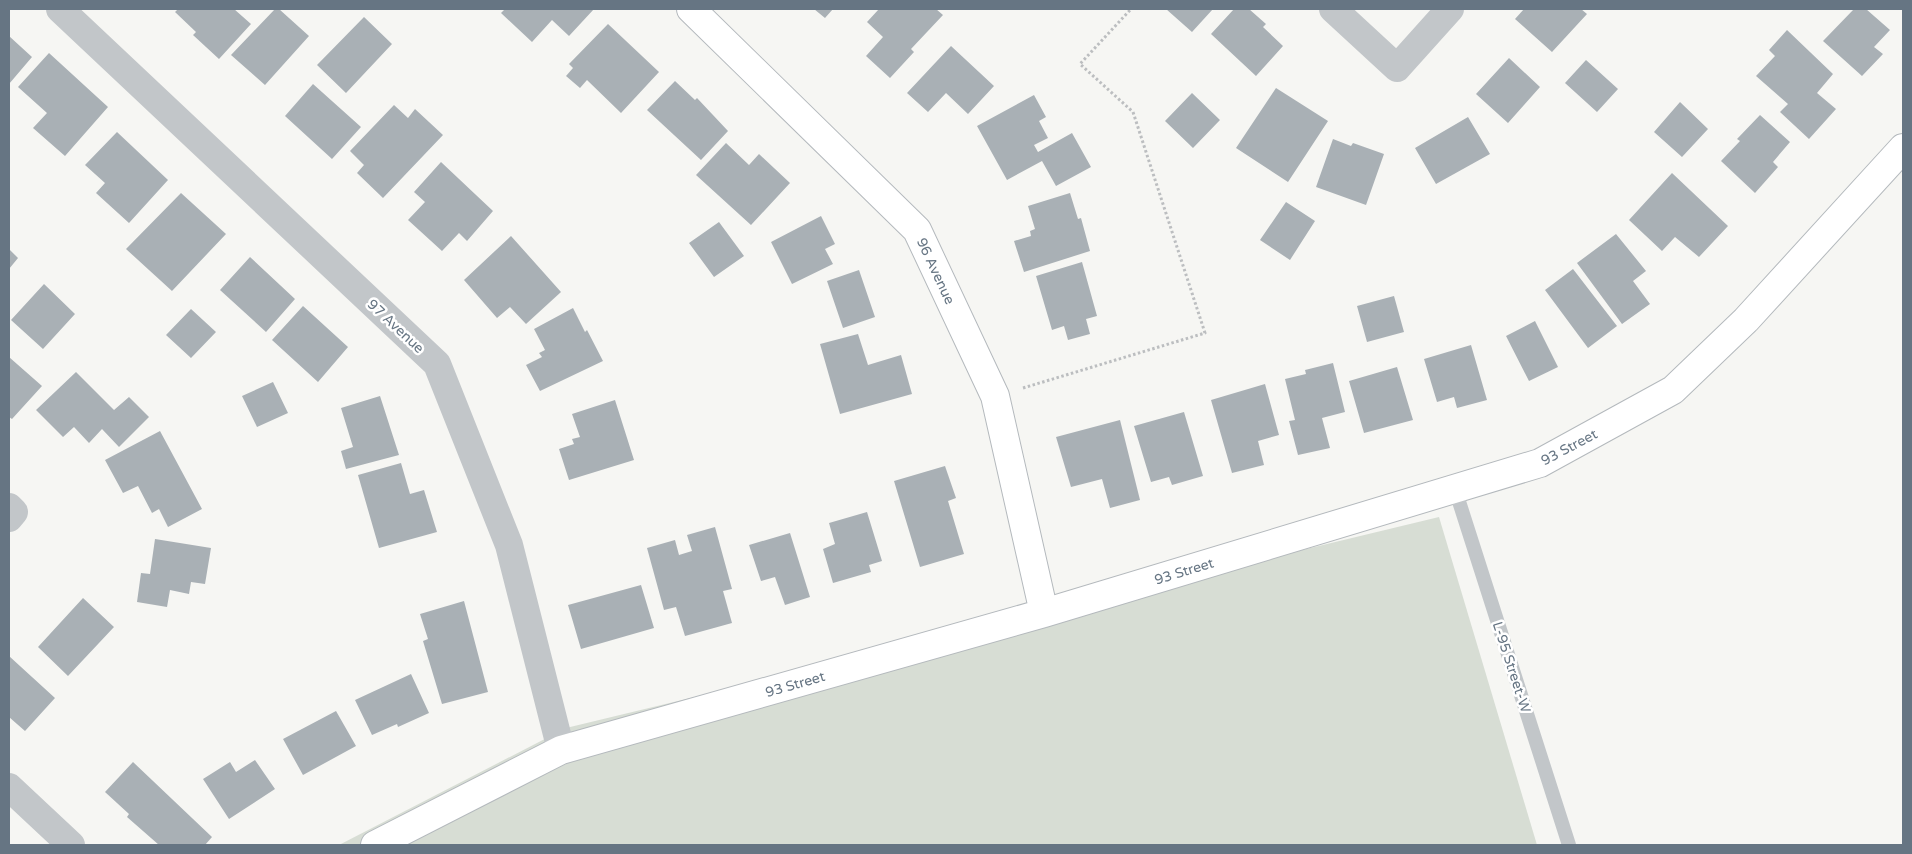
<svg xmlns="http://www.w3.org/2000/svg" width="1912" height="854" viewBox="0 0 1912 854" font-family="'Varela Round',sans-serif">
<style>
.green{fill:#d7ddd4}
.building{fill:#a9b0b5}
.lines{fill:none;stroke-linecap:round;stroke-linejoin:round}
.secondary-casing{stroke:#b4b9bd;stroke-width:30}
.path{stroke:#bcbec0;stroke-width:3;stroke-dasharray:2.5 2.5;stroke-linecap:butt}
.lane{stroke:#c2c6c9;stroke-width:14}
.street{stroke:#c2c6c9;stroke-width:28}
.secondary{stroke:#fff;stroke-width:28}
.labels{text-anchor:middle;stroke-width:5;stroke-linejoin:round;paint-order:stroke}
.street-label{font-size:14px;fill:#667583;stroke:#fff}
</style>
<rect width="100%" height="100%" fill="#f6f6f3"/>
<path class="green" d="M 1439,517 L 1537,845 L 339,845 L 566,728 Z"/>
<path class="building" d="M 178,9 L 234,9 L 251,24 L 219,59 L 193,35 L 196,32 L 175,12 Z
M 275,9 L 279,9 L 309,36 L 265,85 L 231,55 Z
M 505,9 L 594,9 L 569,36 L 552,20 L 532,42 L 501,13 Z
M 814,9 L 833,9 L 825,18 Z
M 879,9 L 936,9 L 943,15 L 911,49 L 914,52 L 890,78 L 866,56 L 883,37 L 867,22 Z
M 1166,9 L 1213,9 L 1192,32 Z
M 1234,9 L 1249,9 L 1266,24 L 1263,27 L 1283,46 L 1256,76 L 1211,34 Z
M 1524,9 L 1581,9 L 1587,14 L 1552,52 L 1515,19 Z
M 1854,9 L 1866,9 L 1890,30 L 1874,47 L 1883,54 L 1862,76 L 1823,41 Z
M 364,17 L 392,44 L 346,93 L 317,65 Z
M 608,24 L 659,72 L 621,113 L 587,80 L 580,88 L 566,76 L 573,68 L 569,64 Z
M 1787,30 L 1833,74 L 1817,93 L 1836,109 L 1809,139 L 1780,112 L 1788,104 L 1756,76 L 1775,56 L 1769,50 Z
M 9,36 L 32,57 L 9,84 Z
M 951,46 L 994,86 L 968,114 L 946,93 L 928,112 L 907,93 Z
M 49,53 L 108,107 L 65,156 L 33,128 L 47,113 L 18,87 Z
M 1509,58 L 1540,87 L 1508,123 L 1476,94 Z
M 1586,60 L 1618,89 L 1597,112 L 1565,83 Z
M 675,81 L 695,100 L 697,98 L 728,131 L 701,160 L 647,110 Z
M 313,84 L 361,127 L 332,159 L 285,116 Z
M 1276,88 L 1328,121 L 1288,182 L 1236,148 Z
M 1192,93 L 1220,120 L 1193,148 L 1165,121 Z
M 1034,95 L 1046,117 L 1039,121 L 1048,138 L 1034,145 L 1038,152 L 1072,133 L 1091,167 L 1056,186 L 1042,161 L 1007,180 L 977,126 Z
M 1680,102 L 1708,129 L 1682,157 L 1654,132 Z
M 394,105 L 408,118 L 415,109 L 443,135 L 383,198 L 357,173 L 364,165 L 350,151 Z
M 1760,115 L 1790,142 L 1773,162 L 1778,167 L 1755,193 L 1721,161 L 1740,141 L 1737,139 Z
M 1468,117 L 1490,154 L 1436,184 L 1415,148 Z
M 117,132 L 168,180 L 129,223 L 96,193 L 105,183 L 85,165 Z
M 1333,139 L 1351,146 L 1353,143 L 1384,154 L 1366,205 L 1316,187 Z
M 726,143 L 749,165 L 759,154 L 790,183 L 751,225 L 696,175 Z
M 441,162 L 493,211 L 467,241 L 459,233 L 442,251 L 408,220 L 425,202 L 414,192 Z
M 1672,173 L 1728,226 L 1699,257 L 1675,237 L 1662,251 L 1629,220 Z
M 181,193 L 226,234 L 172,291 L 126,249 Z
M 1070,193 L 1078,219 L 1081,218 L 1090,251 L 1024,272 L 1014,241 L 1031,236 L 1030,231 L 1035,229 L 1028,206 Z
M 1286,202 L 1315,221 L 1290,260 L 1260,240 Z
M 821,216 L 835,244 L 825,249 L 833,264 L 792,284 L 771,242 Z
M 719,222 L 744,256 L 714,277 L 689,243 Z
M 1616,234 L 1646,271 L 1633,281 L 1650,304 L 1622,324 L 1577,263 Z
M 511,236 L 561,292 L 526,324 L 510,307 L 497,318 L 464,280 Z
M 9,249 L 18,258 L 9,269 Z
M 250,257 L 295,299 L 266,332 L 220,290 Z
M 1082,262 L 1097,316 L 1086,319 L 1090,334 L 1068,340 L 1064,326 L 1052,330 L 1036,276 Z
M 1573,269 L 1617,326 L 1588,348 L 1545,290 Z
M 859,270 L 875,317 L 843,328 L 827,281 Z
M 44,284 L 75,314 L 43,349 L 11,320 Z
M 1394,296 L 1404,332 L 1367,342 L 1357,306 Z
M 303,306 L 348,347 L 318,382 L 272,340 Z
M 573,308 L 585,332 L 587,330 L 603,361 L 540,391 L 526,365 L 542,357 L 539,353 L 545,350 L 534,329 Z
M 191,309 L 216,332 L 191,358 L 166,335 Z
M 1535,321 L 1558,367 L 1529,381 L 1506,336 Z
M 858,334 L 868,365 L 901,355 L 912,394 L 840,414 L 820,344 Z
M 1471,345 L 1487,400 L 1457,408 L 1454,397 L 1437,402 L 1424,359 Z
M 9,357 L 42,386 L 12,419 L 9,417 Z
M 1333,363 L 1345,412 L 1322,418 L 1330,448 L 1298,455 L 1289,421 L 1295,420 L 1285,379 L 1306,374 L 1305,370 Z
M 1397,367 L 1413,420 L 1364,433 L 1349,381 Z
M 76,372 L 114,410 L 129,397 L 149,417 L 119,447 L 102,429 L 89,443 L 74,427 L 63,437 L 36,410 Z
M 273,382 L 288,413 L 257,427 L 242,396 Z
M 1265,384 L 1279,435 L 1258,441 L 1264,465 L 1232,473 L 1211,400 Z
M 380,396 L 399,455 L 346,469 L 341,451 L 353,447 L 341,408 Z
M 615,400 L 634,460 L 569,480 L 559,449 L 574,444 L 572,439 L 580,437 L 572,414 Z
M 1184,412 L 1203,476 L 1172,485 L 1169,477 L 1151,482 L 1134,426 Z
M 1120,420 L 1140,500 L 1110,508 L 1102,479 L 1071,487 L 1056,437 Z
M 160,431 L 202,509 L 168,527 L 159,509 L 152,513 L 138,486 L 123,493 L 105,460 Z
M 401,463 L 410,494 L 424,490 L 437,532 L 379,548 L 358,475 Z
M 945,466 L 956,498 L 948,501 L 964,554 L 920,567 L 894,481 Z
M 867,512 L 882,561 L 869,565 L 871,572 L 833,583 L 823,549 L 835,544 L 829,523 Z
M 715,527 L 732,589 L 723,591 L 732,623 L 685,636 L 676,607 L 664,610 L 647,548 L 675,540 L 679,555 L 692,551 L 687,535 Z
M 790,533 L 810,597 L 785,605 L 775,577 L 761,581 L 749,545 Z
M 155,539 L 211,548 L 205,584 L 191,582 L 189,594 L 170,590 L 167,607 L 137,602 L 141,573 L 150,574 Z
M 641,585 L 654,628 L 581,649 L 568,605 Z
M 83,598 L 114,627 L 68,676 L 38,647 Z
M 464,601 L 488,692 L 442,704 L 423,641 L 428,639 L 420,614 Z
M 9,656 L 55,698 L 25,731 L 9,717 Z
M 411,674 L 429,713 L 398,727 L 397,724 L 372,735 L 355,700 Z
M 336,711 L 356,746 L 303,775 L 283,739 Z
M 255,760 L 275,789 L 229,819 L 203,779 L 230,762 L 236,772 Z
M 133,762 L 212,837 L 205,845 L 159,845 L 127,817 L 129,814 L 105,792 Z"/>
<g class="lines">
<defs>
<path id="secondary" d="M 691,9 L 917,230 L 995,396 L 1044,613
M 375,845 L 561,750 L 1044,613 L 1540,463 L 1673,390 L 1746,320 L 1903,148"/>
</defs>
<use href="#secondary" class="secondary-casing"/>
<path class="path" d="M 1023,388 L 1205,333 L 1133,112 L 1080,64 L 1131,9"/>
<path class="lane" d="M 1455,489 L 1569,845"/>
<path class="street" d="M 60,9 L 437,364 L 509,545 L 561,750
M 1333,9 L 1397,68 L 1450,9
M 9,507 L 14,512 L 9,518
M 9,787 L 71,845"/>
<use href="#secondary" class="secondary"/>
</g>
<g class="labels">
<g class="street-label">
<text transform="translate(936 271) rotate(65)" y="5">96 Avenue</text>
<text transform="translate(396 326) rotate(43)" y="5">97 Avenue</text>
<text transform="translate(1569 447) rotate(-28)" y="5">93 Street</text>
<text transform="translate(1184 571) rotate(-17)" y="5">93 Street</text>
<text transform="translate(1512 667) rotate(72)" y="5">L-95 Street-W</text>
<text transform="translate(795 684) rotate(-16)" y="5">93 Street</text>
</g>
</g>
<rect width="1912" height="854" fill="none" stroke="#667583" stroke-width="20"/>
</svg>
